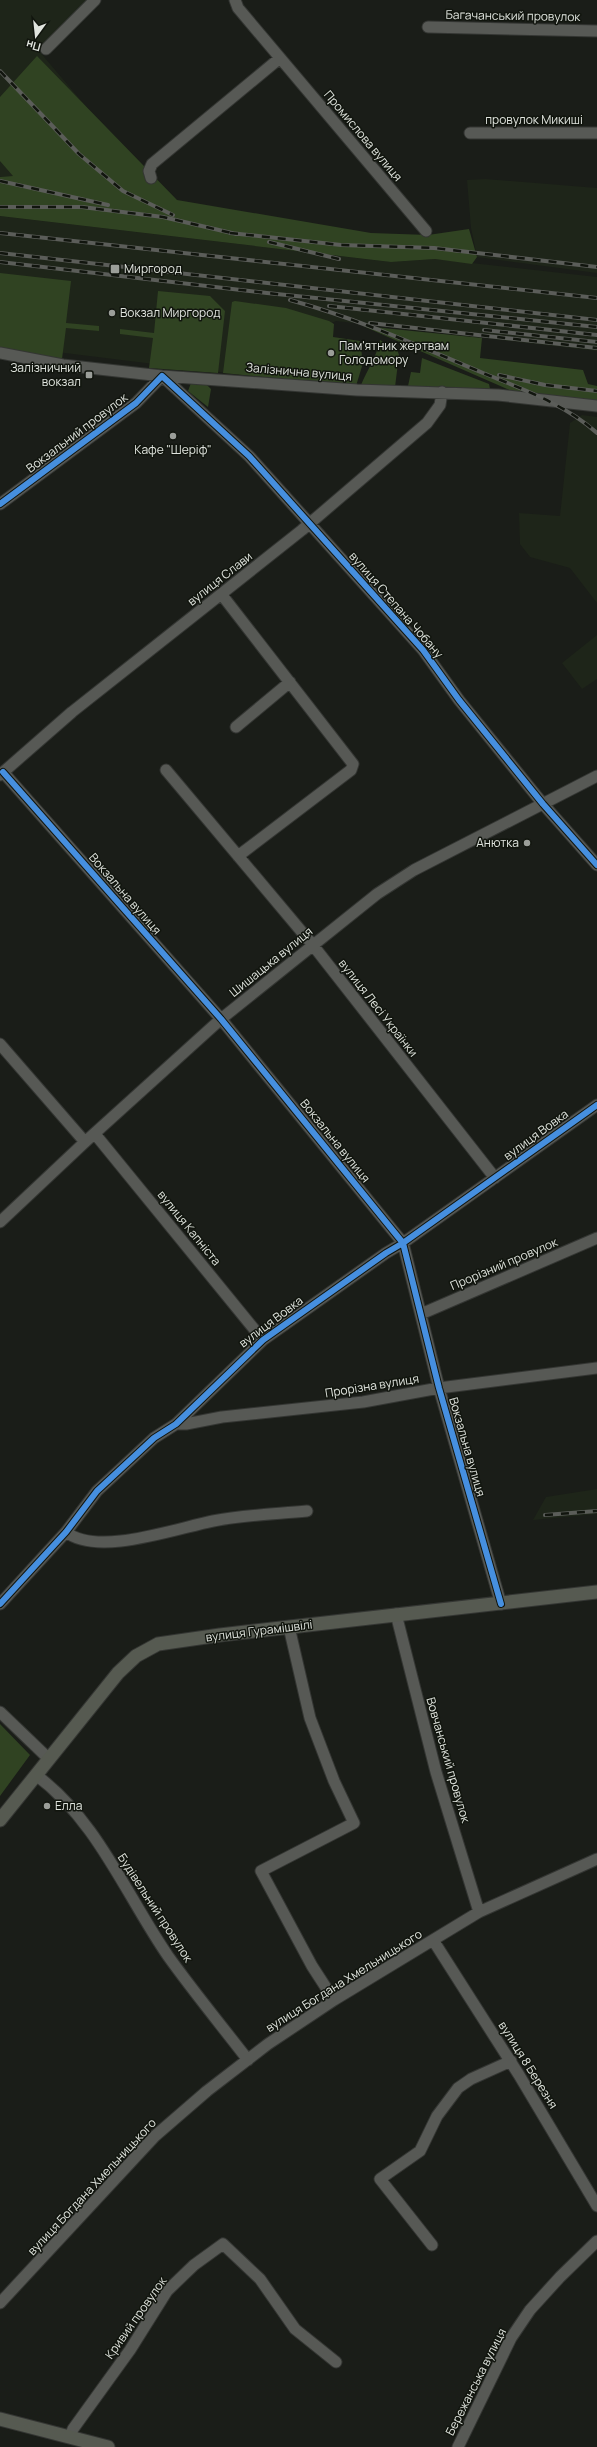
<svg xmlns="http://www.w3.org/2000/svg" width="597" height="2447" viewBox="0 0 597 2447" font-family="Manrope,sans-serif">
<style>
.built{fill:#1e2519}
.green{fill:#304322}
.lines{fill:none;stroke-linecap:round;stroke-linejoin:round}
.minor-casing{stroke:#343633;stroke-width:13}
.major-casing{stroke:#343633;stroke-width:15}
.minor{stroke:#575955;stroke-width:11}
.major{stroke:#565a51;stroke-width:13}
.rail-casing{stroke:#5b5d59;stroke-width:4}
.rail{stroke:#11150e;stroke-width:2.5;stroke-dasharray:8;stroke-linecap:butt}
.cycleway-casing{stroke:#11150e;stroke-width:8}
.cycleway{stroke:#468fdf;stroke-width:6}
.poi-dot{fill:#9b9e99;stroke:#11150e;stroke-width:1.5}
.labels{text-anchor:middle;stroke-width:3;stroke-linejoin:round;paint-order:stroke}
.street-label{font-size:12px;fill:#e0e4de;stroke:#11150e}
.poi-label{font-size:12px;fill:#e0e4de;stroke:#11150e;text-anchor:start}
</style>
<rect width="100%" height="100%" fill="#1a1d18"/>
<path class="built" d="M 0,0 L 86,0 L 39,51 L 139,169 L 0,177 Z
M 485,179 L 597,188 L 597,273 L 477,257 L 471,228 L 467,180 Z
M 0,216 L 391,262 L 435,259 L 597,277 L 597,351 L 336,321 L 227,373 L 0,345 Z
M 582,415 L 597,417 L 597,603 L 570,568 L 530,557 L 520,544 L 519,513 L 560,516 L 570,423 Z
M 597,635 L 597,679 L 582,689 L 562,663 Z
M 597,1489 L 597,1514 L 533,1520 L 546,1497 Z"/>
<path class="green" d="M 37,56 L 177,200 L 371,233 L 428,235 L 469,229 L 477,257 L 472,264 L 435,259 L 391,262 L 0,216 L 0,177 L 13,176 L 0,161 L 0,97 Z
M 0,273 L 71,281 L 66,323 L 99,326 L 99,331 L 66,328 L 62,359 L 0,349 Z
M 158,291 L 210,296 L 225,311 L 218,373 L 149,368 L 153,338 L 120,334 L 120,329 L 154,333 Z
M 235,301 L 286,308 L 329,321 L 334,324 L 333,337 L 360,341 L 363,363 L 356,386 L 223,373 L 232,302 Z
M 363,326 L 482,338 L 480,358 L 583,370 L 588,384 L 597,386 L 597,401 L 514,392 Z
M 380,340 L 397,349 L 399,355 L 395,387 L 361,385 C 367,370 377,356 380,340 Z
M 422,358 L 489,384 L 490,389 L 408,386 L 411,372 L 420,373 Z
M 191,383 L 206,384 L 211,389 L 208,407 L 188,391 Z
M 0,1724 L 30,1755 L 0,1796 Z"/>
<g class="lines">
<defs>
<path id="minor" d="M 235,0 L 238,8 L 426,231
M 428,27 L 597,31
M 46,49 L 95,0
M 470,133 L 597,133
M 151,178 L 149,171 L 152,164 L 280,58
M 0,353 L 63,365 L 162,376 L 357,390 L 498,395 L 597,406
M 0,504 L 136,403 L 162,376 L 249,456 L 423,650 L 459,700 L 543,804 L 597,865
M 222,595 L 353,764 L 351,770 L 238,856
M 236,727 L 290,682
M 166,770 L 312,944 L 495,1178
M 3,772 L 221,1019 L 403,1243 L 439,1388 L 501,1604
M 0,775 L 72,712 L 302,530 L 427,423 L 440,405 L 442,392
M 0,1044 L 85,1142
M 95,1134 L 263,1340
M 0,1222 L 85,1142 L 221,1019 L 377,894 L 414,870 L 597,776
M 421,1314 L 597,1238
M 176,1424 L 186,1424 L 222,1417 L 363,1402 L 439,1388 L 597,1368
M 66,1532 C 98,1557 177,1528 213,1521 C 244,1515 276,1514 307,1511
M 0,1604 L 66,1532 L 97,1491 L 154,1438 L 176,1424 L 263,1340 L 386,1253 L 403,1243 L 597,1105
M 396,1614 L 436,1772 L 479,1912
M 289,1627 L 310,1718 L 334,1781 L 354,1823 L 261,1871 L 312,1966 L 334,2000
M 0,1712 L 49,1759
M 36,1775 C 97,1820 126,1895 168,1956 C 193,1991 221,2025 248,2060
M 433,1940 L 519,2075 L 597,2206
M 432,2245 L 380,2179 L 420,2151 L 437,2116 L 458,2088 L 471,2079 L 511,2061
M 0,2303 L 155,2136 L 207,2091 L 268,2044 L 334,2000 L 479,1912 L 597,1859
M 70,2437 L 73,2429 L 130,2350 L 167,2291 L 194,2265 L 223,2244 L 260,2279 L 295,2329 L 336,2362
M 458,2447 L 511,2338 L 530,2310 L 560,2277 L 597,2241"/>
<path id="major" d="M 0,1820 L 118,1673 L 136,1656 L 158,1644 L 220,1635 L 597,1592
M 0,2419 L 108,2447"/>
</defs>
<use href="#minor" class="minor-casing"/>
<use href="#major" class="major-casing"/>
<use href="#minor" class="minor"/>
<use href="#major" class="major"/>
<defs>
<path id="rail" d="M 0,71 L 79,154 L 123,191 L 173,215
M 0,181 L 108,205
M 0,207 L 82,207 L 163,217 L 236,234
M 0,233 L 597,298
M 230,233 L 341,245 L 434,248 L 597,267
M 269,242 L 339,259
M 0,253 L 597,320
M 0,262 L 267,293 L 597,327
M 290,300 C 356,318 419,346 483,373 C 522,389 565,404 597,433
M 329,306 L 597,335
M 370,323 L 597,348
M 484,330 L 597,342
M 499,375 L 545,385 L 597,391
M 545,1515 L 597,1511"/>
</defs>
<use href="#rail" class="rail-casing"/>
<use href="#rail" class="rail"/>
<defs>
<path id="cycleway" d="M 0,504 L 136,403 L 162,376 L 249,456 L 423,650 L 459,700 L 543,804 L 597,865
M 3,772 L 221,1019 L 403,1243 L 439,1388 L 501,1604
M 0,1604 L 66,1532 L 97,1491 L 154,1438 L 176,1424 L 263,1340 L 386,1253 L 403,1243 L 597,1105"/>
</defs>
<use href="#cycleway" class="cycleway-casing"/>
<use href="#cycleway" class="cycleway"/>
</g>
<g class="poi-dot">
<rect x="110" y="264" width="10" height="10" rx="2"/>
<circle cx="112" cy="313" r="4"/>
<circle cx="331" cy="353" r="4"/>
<rect x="85" y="371" width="8" height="8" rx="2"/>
<circle cx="173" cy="436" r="4"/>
<circle cx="527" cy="843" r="4"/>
<circle cx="47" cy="1806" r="4"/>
</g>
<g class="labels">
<g class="street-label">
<text transform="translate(513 16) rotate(1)" y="4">Багачанський провулок</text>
<text x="534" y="124">провулок Микиші</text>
<text transform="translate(363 136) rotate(50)" y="4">Промислова вулиця</text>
<text transform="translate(299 372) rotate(5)" y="4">Залізнична вулиця</text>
<text transform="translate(77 433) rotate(-37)" y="4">Вокзальний провулок</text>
<text transform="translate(220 579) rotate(-38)" y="4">вулиця Слави</text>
<text transform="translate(396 605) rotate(49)" y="4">вулиця Степана Чобану</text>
<text transform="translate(125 894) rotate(49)" y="4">Вокзальна вулиця</text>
<text transform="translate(271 962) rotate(-39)" y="4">Шишацька вулиця</text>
<text transform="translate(378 1008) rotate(52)" y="4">вулиця Лесі Українки</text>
<text transform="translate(536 1135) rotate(-36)" y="4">вулиця Вовка</text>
<text transform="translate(335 1141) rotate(51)" y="4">Вокзальна вулиця</text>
<text transform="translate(189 1228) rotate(51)" y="4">вулиця Капніста</text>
<text transform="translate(504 1264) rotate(-23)" y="4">Прорізний провулок</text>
<text transform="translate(271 1322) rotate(-37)" y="4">вулиця Вовка</text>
<text transform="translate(372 1386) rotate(-9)" y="4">Прорізна вулиця</text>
<text transform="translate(467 1447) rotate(74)" y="4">Вокзальна вулиця</text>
<text transform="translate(259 1631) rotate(-7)" y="4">вулиця Гурамішвілі</text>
<text transform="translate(448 1760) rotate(74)" y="4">Вовчанський провулок</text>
<text transform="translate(155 1908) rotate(57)" y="4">Будівельний провулок</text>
<text transform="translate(344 1981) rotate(-32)" y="4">вулиця Богдана Хмельницького</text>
<text transform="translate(528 2065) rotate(58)" y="4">вулиця 8 Березня</text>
<text transform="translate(92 2187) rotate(-47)" y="4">вулиця Богдана Хмельницького</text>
<text transform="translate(136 2318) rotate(-55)" y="4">Кривий провулок</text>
<text transform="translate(476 2382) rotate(-63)" y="4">Бережанська вулиця</text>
</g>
<g class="poi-label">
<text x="124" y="273">Миргород</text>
<text x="120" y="317">Вокзал Миргород</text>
<text x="339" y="350">Пам'ятник жертвам<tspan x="339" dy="14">Голодомору</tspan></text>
<text x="81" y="372" text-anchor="end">Залізничний<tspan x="81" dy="14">вокзал</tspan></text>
<text x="173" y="454" text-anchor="middle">Кафе "Шеріф"</text>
<text x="519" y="847" text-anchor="end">Анютка</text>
<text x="55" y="1810">Елла</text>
</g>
</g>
<g transform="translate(36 36) rotate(195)" stroke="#11150e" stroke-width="3" paint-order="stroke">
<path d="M0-3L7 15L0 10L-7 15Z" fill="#e0e4de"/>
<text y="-6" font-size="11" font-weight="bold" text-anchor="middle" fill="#e0e4de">Пн</text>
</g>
</svg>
